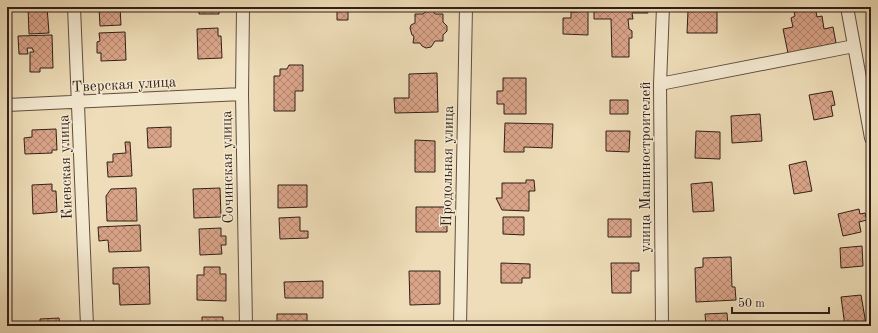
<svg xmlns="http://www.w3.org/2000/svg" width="878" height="333" viewBox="0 0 878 333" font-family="'Old Standard TT',serif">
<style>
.building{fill:url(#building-cross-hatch);stroke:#311f18}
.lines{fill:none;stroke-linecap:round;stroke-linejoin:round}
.street-casing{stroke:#604e40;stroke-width:14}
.street{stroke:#f4e9d1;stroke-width:12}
.labels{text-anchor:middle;stroke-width:3;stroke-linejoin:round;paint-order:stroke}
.street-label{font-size:15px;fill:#311f18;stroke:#f4e9d1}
</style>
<defs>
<pattern id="building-cross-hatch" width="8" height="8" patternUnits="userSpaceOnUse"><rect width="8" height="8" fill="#daa489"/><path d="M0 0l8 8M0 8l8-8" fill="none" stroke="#b1856f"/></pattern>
</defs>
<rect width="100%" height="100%" fill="#eeddb8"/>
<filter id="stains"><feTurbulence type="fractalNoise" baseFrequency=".005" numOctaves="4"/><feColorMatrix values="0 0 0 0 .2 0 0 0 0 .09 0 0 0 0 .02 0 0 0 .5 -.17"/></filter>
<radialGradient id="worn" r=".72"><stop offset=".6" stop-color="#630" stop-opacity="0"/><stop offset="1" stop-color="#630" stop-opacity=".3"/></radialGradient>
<path class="building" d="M 28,7 L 47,7 L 49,33 L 29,34 Z
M 99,7 L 120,7 L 121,25 L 100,26 Z
M 199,7 L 219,7 L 219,14 L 199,14 Z
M 337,7 L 348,7 L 348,20 L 337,20 Z
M 578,7 L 588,7 L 588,35 L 563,34 L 563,18 L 571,18 L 571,12 L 578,12 Z
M 594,7 L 647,7 L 648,13 L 632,13 L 633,19 L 628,19 L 629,29 L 632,31 L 632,38 L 629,38 L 629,57 L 612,57 L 611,19 L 594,19 Z
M 793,7 L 815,7 L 817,17 L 822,16 L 824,29 L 833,27 L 836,43 L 788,53 L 783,29 L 793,27 L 791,18 L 795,16 Z
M 428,10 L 433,11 L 435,14 L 443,14 L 443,22 L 447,26 L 447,31 L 443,35 L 443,41 L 435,41 L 431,47 L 426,48 L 422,46 L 420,43 L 413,43 L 414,36 L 412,35 L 410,28 L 411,25 L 415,23 L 415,14 L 423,14 Z
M 688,11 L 717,11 L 717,33 L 687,33 Z
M 218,28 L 218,36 L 221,36 L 222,58 L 198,59 L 197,29 Z
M 125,32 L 126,60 L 101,61 L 101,53 L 97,53 L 97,42 L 100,41 L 99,33 Z
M 52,35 L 53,68 L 40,68 L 40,72 L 30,72 L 30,52 L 34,52 L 32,48 L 27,48 L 28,54 L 19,54 L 18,36 Z
M 289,65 L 303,65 L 303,91 L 295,91 L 295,111 L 274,111 L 274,76 L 280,76 L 280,69 L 287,69 Z
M 437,73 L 438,112 L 395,113 L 394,98 L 409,98 L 409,74 Z
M 503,78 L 526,78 L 526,114 L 504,114 L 504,104 L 497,104 L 497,91 L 503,91 Z
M 832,91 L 835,105 L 831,106 L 833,116 L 814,120 L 809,95 Z
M 610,100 L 628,100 L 628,114 L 610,114 Z
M 760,114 L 762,141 L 732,143 L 731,116 Z
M 505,123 L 553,124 L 552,148 L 524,147 L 524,152 L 504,152 Z
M 171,127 L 171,147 L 148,148 L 147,128 Z
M 56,129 L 57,150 L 52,150 L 52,153 L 25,154 L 24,138 L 32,137 L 32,130 Z
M 606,131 L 630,131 L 629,152 L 606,151 Z
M 696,131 L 720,132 L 720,159 L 695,158 Z
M 415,140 L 435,141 L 435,172 L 415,172 Z
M 125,142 L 130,142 L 132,176 L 108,177 L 107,162 L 113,162 L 113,154 L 126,153 Z
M 806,161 L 812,191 L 794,194 L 789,165 Z
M 526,180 L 534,180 L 535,191 L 529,191 L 529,211 L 502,210 L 496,198 L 502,198 L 502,183 L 526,183 Z
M 712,182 L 714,211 L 693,212 L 691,184 Z
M 52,184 L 52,191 L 56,191 L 57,212 L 33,214 L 32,185 Z
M 278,185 L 307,185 L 307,207 L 278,208 Z
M 136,188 L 137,221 L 107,221 L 106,196 L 111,189 Z
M 220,188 L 221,217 L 194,218 L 193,189 Z
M 416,207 L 444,207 L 444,225 L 447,225 L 447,232 L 416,232 Z
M 859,209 L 860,214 L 865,213 L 867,220 L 859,222 L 861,232 L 843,236 L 838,214 Z
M 300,217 L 300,231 L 308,231 L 308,238 L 280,239 L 279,218 Z
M 503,217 L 524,217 L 524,235 L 503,234 Z
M 608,219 L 631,219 L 631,237 L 608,237 Z
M 140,225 L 141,251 L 109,252 L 108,240 L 99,241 L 98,227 Z
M 221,228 L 221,236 L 226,236 L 226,245 L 221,245 L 222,254 L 200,255 L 199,229 Z
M 862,246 L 863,266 L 841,268 L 840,248 Z
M 731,257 L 732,287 L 735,287 L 736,300 L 696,302 L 695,268 L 703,267 L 703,258 Z
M 501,263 L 530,264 L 530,278 L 522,278 L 522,283 L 501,283 Z
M 611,263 L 639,263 L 639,271 L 631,271 L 631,293 L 612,293 Z
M 149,267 L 150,304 L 120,305 L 119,284 L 113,284 L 113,268 Z
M 204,267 L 220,267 L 220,274 L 226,274 L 226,301 L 197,300 L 197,275 L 204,275 Z
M 409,271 L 440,271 L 440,304 L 410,305 Z
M 323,281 L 323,298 L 285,298 L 284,282 Z
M 861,295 L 866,324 L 845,326 L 841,297 Z
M 727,313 L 728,326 L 706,326 L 705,314 Z
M 277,314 L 307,314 L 307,326 L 277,326 Z
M 202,317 L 223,317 L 223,326 L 202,326 Z
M 59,318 L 60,325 L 64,325 L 64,326 L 40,326 L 40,319 Z
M 165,324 L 165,326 L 141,326 L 141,325 Z"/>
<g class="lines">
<defs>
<path id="street" d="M 74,7 L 87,326
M 243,7 L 242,94 L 246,326
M 847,7 L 871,138
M 660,84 L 854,46
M 7,105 L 242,94
M 460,326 L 466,7
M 662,326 L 660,84 L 663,7"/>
</defs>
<use href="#street" class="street-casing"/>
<use href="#street" class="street"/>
</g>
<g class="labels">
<g class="street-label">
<text transform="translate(124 84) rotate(-3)" y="5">Тверская улица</text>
<text transform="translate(447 166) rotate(-89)" y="5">Продольная улица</text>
<text transform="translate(65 167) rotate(-92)" y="5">Киевская улица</text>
<text transform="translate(227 167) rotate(-91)" y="5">Сочинская улица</text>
<text transform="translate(645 167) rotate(-90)" y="5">улица Машиностроителей</text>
</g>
</g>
<rect width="878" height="333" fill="none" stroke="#eeddb8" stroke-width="24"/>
<rect x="8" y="8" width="862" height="317" fill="none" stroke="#311f18" stroke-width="2"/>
<rect x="12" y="12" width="854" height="309" fill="none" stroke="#311f18"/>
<path d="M732 307v6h97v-6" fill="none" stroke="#311f18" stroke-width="2"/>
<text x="738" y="307" font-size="12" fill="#311f18" stroke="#f4e9d1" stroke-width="3" paint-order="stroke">50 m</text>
<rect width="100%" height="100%" filter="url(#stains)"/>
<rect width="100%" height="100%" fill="url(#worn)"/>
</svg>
